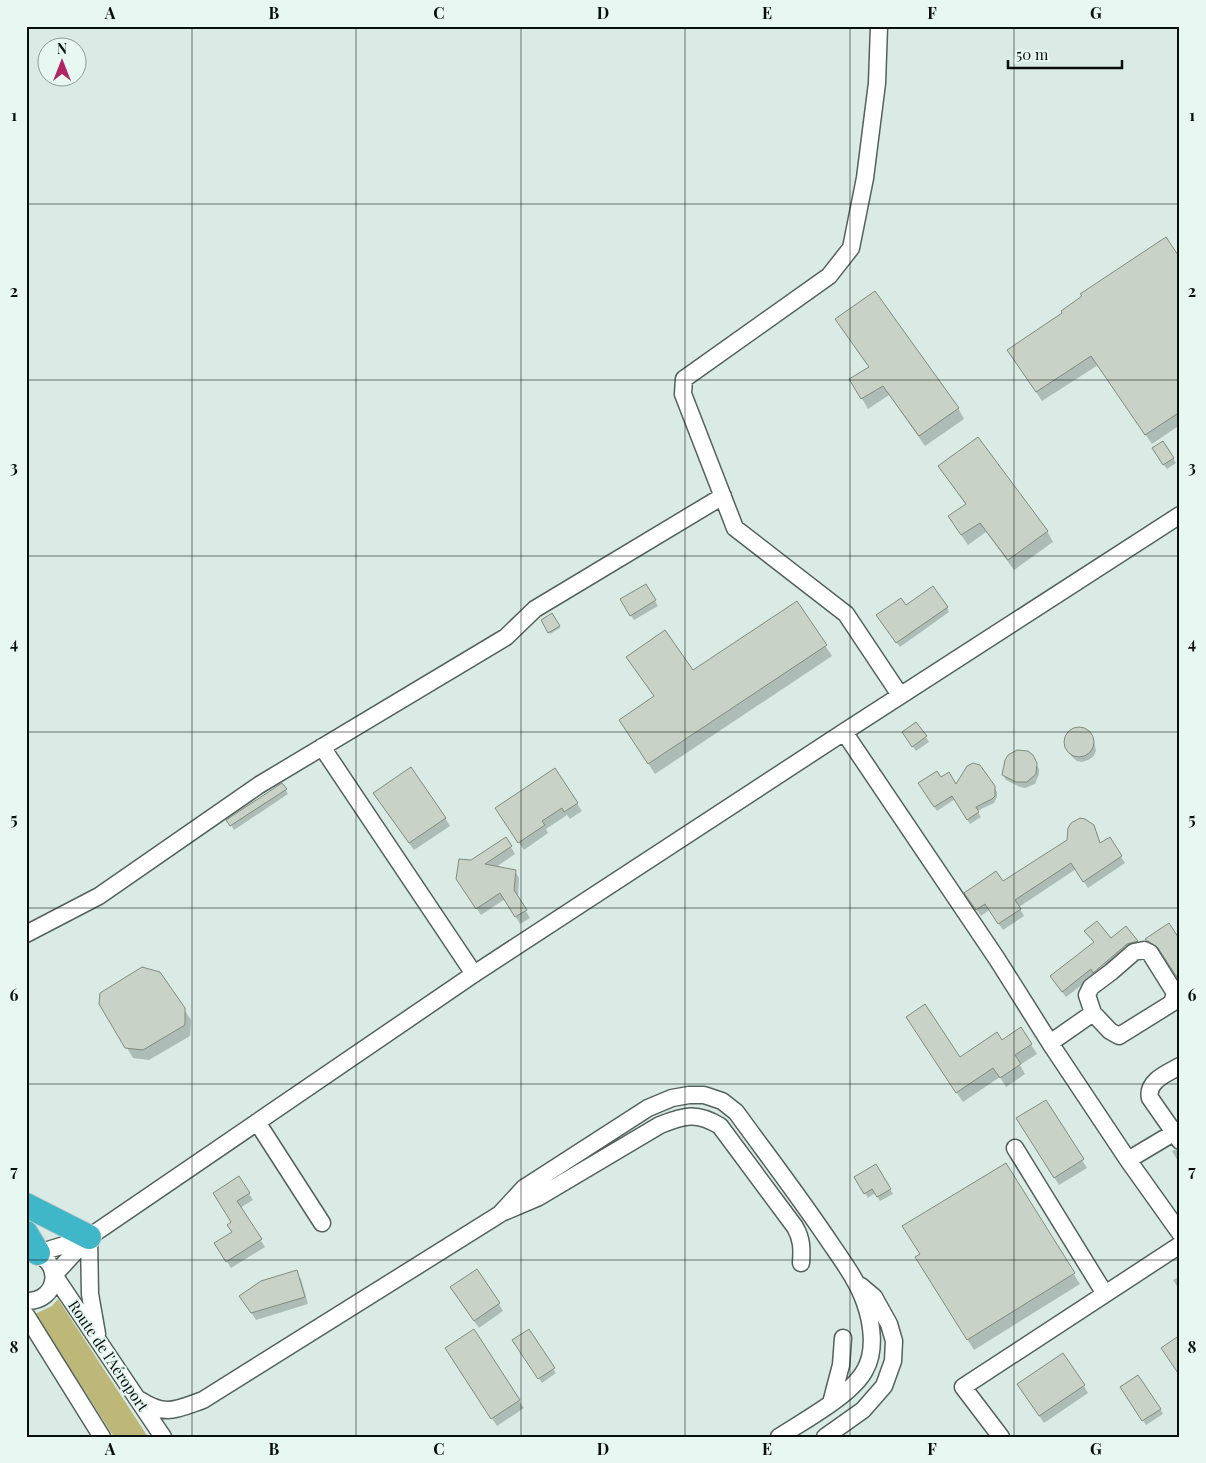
<svg xmlns="http://www.w3.org/2000/svg" width="1206" height="1463" viewBox="0 0 1206 1463" font-family="'Playfair Display',serif">
<style>
.green{fill:#bdb878}
.shadow{fill:#0003}
.building{fill:#c9d2c6;stroke:#828b7f}
.lines{fill:none;stroke-linecap:round;stroke-linejoin:round}
.minor-casing{stroke:#53625d;stroke-width:19}
.highway-casing{stroke:#c9caca;stroke-width:26}
.minor{stroke:#fff;stroke-width:16}
.highway{stroke:#40b7c8;stroke-width:24}
.grid{fill:none;stroke:#0a0f0d;stroke-width:1;stroke-opacity:0.55}
.labels{text-anchor:middle;stroke-width:4;stroke-linejoin:round;paint-order:stroke}
.street-label{font-size:15px;fill:#0a0f0d;stroke:#e7f8f3}
.neatline{fill:none;stroke:#0a0f0d;stroke-width:2}
.grid-label{font-size:16px;text-anchor:middle;font-weight:bold;fill:#0a0f0d}
</style>
<rect width="100%" height="100%" fill="#daebe5"/>
<path class="green" d="M 58,1299 L 148,1437 L 114,1437 L 35,1314 L 52,1306 Z"/>
<path class="shadow" d="M 1180,260 L 1180,425 L 1152,444 L 1098,365 L 1042,401 L 1014,360 Z
M 870,368 L 958,408 L 964,419 L 925,446 L 889,395 L 868,409 L 857,390 Z
M 1156,454 L 1173,458 L 1176,463 L 1167,469 Z
M 940,467 L 1047,531 L 1053,542 L 1014,570 L 986,532 L 968,545 L 955,526 L 966,505 Z
M 646,585 L 658,606 L 634,620 L 621,600 Z
M 797,603 L 832,656 L 655,774 L 626,730 L 655,697 L 628,657 L 693,672 Z
M 905,607 L 947,607 L 949,612 L 900,647 L 881,620 Z
M 552,615 L 560,628 L 550,634 L 542,620 Z
M 1075,728 L 1084,729 L 1091,735 L 1094,741 L 1096,751 L 1093,757 L 1088,760 L 1082,762 L 1077,761 L 1072,757 L 1065,747 L 1064,741 L 1066,735 L 1069,731 Z
M 906,737 L 926,737 L 929,742 L 916,751 Z
M 1032,756 L 1039,769 L 1039,774 L 1035,784 L 1025,788 L 1020,787 L 1006,780 L 1003,775 Z
M 555,770 L 582,811 L 570,819 L 567,815 L 546,829 L 548,833 L 524,850 L 501,816 Z
M 941,779 L 956,787 L 994,787 L 997,792 L 997,797 L 994,803 L 977,811 L 981,817 L 970,824 L 955,799 L 937,811 L 920,783 Z
M 282,784 L 288,794 L 234,830 L 228,820 Z
M 379,801 L 445,818 L 450,826 L 414,850 Z
M 1097,833 L 1101,845 L 1109,839 L 1125,863 L 1088,888 L 1076,869 L 1019,907 L 1024,916 L 1003,930 L 989,910 L 981,916 L 970,900 Z
M 506,839 L 515,854 L 496,867 L 515,871 L 519,878 L 518,898 L 530,918 L 520,924 L 505,899 L 481,915 L 462,886 L 471,862 Z
M 1126,928 L 1140,948 L 1095,975 L 1066,997 L 1055,983 L 1094,943 L 1086,931 L 1111,940 Z
M 1147,939 L 1180,942 L 1164,956 L 1151,947 Z
M 100,1003 L 184,1009 L 191,1020 L 190,1036 L 149,1060 L 133,1058 Z
M 913,1027 L 960,1058 L 1002,1042 L 1021,1029 L 1037,1054 L 1020,1065 L 1025,1074 L 1006,1087 L 1000,1077 L 963,1102 Z
M 1046,1101 L 1087,1168 L 1059,1185 L 1022,1126 Z
M 1174,1150 L 1180,1151 L 1180,1165 L 1172,1151 Z
M 1005,1164 L 1080,1284 L 974,1350 L 923,1268 L 921,1255 Z
M 875,1165 L 893,1194 L 880,1201 L 875,1193 L 868,1198 L 855,1177 Z
M 239,1178 L 253,1200 L 240,1208 L 265,1247 L 231,1268 L 220,1250 L 233,1233 L 233,1223 Z
M 296,1272 L 301,1279 L 308,1304 L 256,1320 L 245,1303 Z
M 1180,1276 L 1180,1291 L 1173,1280 Z
M 456,1296 L 499,1304 L 503,1311 L 479,1328 Z
M 473,1331 L 524,1408 L 497,1426 L 451,1356 Z
M 517,1346 L 553,1369 L 556,1373 L 542,1383 Z
M 1084,1386 L 1088,1393 L 1044,1423 L 1023,1392 Z
M 1125,1393 L 1160,1409 L 1163,1414 L 1146,1425 Z"/>
<path class="building" d="M 1166,237 L 1180,258 L 1180,412 L 1145,435 L 1091,356 L 1036,392 L 1007,350 L 1062,313 L 1061,311 L 1082,296 L 1080,294 Z
M 875,291 L 959,408 L 919,436 L 883,386 L 861,399 L 849,379 L 869,367 L 835,319 Z
M 978,437 L 1048,531 L 1008,560 L 980,523 L 961,535 L 948,516 L 966,504 L 938,466 Z
M 1163,441 L 1174,458 L 1163,465 L 1152,448 Z
M 646,584 L 656,600 L 630,616 L 620,599 Z
M 933,586 L 948,607 L 896,643 L 876,615 L 901,598 L 906,605 Z
M 797,601 L 827,645 L 648,764 L 619,720 L 654,696 L 626,657 L 665,630 L 693,670 Z
M 552,613 L 560,626 L 548,633 L 541,620 Z
M 916,722 L 927,736 L 912,747 L 902,732 Z
M1064 742a15 15 0 1 1 30 0a15 15 0 1 1-30 0Z
M 1017,750 L 1028,751 L 1033,755 L 1037,763 L 1036,774 L 1027,782 L 1016,782 L 1002,775 L 1005,760 L 1008,755 Z
M 973,763 L 980,765 L 995,786 L 995,796 L 992,799 L 976,807 L 979,812 L 967,820 L 952,796 L 934,807 L 918,783 L 937,771 L 941,777 L 949,772 L 956,784 L 967,766 Z
M 411,767 L 446,818 L 409,843 L 373,793 Z
M 555,768 L 578,803 L 564,812 L 562,808 L 542,821 L 545,825 L 518,843 L 495,808 Z
M 282,783 L 287,789 L 230,826 L 226,820 Z
M 1080,818 L 1085,819 L 1094,825 L 1100,843 L 1110,837 L 1122,856 L 1083,882 L 1071,863 L 1015,900 L 1021,909 L 998,924 L 985,904 L 976,910 L 964,893 L 996,871 L 1003,881 L 1067,840 L 1068,828 L 1071,823 Z
M 506,837 L 512,846 L 485,864 L 516,870 L 514,890 L 527,910 L 515,917 L 500,893 L 476,909 L 456,879 L 459,859 L 471,860 Z
M 1097,921 L 1111,938 L 1126,926 L 1138,941 L 1127,944 L 1093,973 L 1091,969 L 1062,992 L 1050,976 L 1094,942 L 1084,931 Z
M 1169,923 L 1180,940 L 1180,982 L 1158,948 L 1145,939 Z
M 142,967 L 160,972 L 185,1008 L 185,1025 L 143,1050 L 125,1048 L 99,1004 L 100,993 Z
M 925,1004 L 960,1057 L 997,1032 L 1002,1040 L 1021,1027 L 1032,1044 L 1015,1055 L 1021,1064 L 1000,1078 L 993,1068 L 956,1093 L 906,1017 Z
M 1046,1100 L 1084,1159 L 1054,1178 L 1016,1118 Z
M 1006,1163 L 1075,1273 L 967,1340 L 915,1257 L 920,1254 L 902,1226 Z
M 876,1164 L 891,1189 L 877,1197 L 872,1189 L 864,1194 L 854,1177 Z
M 239,1176 L 250,1193 L 237,1201 L 262,1239 L 226,1262 L 214,1243 L 232,1232 L 227,1225 L 231,1222 L 213,1193 Z
M 477,1269 L 500,1303 L 474,1321 L 450,1287 Z
M 297,1270 L 305,1297 L 251,1313 L 239,1296 L 261,1281 Z
M 474,1329 L 520,1400 L 491,1419 L 445,1348 Z
M 529,1329 L 555,1368 L 538,1379 L 512,1340 Z
M 1180,1335 L 1180,1376 L 1161,1348 Z
M 1063,1353 L 1085,1385 L 1039,1416 L 1017,1384 Z
M 1138,1375 L 1161,1409 L 1142,1421 L 1120,1387 Z"/>
<g class="lines">
<defs>
<path id="minor" d="M 879,26 L 877,83 L 865,178 L 851,248 L 829,276 L 684,379 L 683,394 L 735,528 L 846,614 L 900,695
M 844,732 L 997,959 L 1050,1043 L 1128,1160 L 1180,1233
M 322,747 L 474,974
M 26,934 L 99,896 L 259,785 L 506,637 L 535,609 L 723,496
M 1050,1043 L 1093,1013 L 1087,995 L 1091,987 L 1111,972 L 1134,952 L 1144,950 L 1150,953 L 1175,993 L 1172,1003 L 1119,1036 L 1110,1031 L 1093,1013
M 1180,1066 C 1168,1073 1146,1081 1150,1098 L 1180,1141
M 257,1122 L 322,1223
M 1015,1148 L 1105,1294
M 1128,1160 L 1180,1129
M 504,1212 L 537,1198 L 660,1125 C 685,1115 697,1112 720,1126 L 795,1227 C 802,1239 802,1249 801,1263
M 89,1237 L 90,1294 L 97,1334
M 38,1253 L 87,1238
M 26,1301 C 59,1302 65,1259 29,1251
M 26,1315 L 102,1437
M 963,1387 L 1180,1245
M 963,1387 L 1001,1437
M 140,1400 C 166,1417 177,1409 203,1400 L 500,1214 L 524,1188 L 648,1108 L 672,1098 L 689,1095 L 704,1095 L 722,1101 L 736,1112 C 768,1156 801,1199 831,1244 C 844,1263 858,1282 865,1303 C 872,1323 876,1351 865,1370 C 852,1395 803,1421 779,1437
M 831,1403 L 841,1365 L 843,1338
M 163,1437 L 54,1275 L 89,1237 L 474,974 L 844,732 L 1180,515
M 825,1437 L 863,1410 L 884,1386 L 893,1361 L 894,1341 L 889,1324 L 874,1297 L 861,1286"/>
<path id="highway" d="M 26,1205 L 89,1237
M 26,1233 L 38,1253"/>
</defs>
<use href="#minor" class="minor-casing"/>
<use href="#highway" class="highway-casing"/>
<use href="#minor" class="minor"/>
<use href="#highway" class="highway"/>
</g>
<path class="grid" d="M 192,26 L 192,1437M 356,26 L 356,1437M 521,26 L 521,1437M 685,26 L 685,1437M 850,26 L 850,1437M 1014,26 L 1014,1437M 26,204 L 1180,204M 26,380 L 1180,380M 26,556 L 1180,556M 26,732 L 1180,732M 26,908 L 1180,908M 26,1084 L 1180,1084M 26,1260 L 1180,1260"/>
<g class="labels">
<g class="street-label">
<text transform="translate(108 1356) rotate(56)" y="5">Route de l'Aéroport</text>
</g>
</g>
<rect width="1206" height="1463" fill="none" stroke="#e7f8f3" stroke-width="55"/>
<g transform="translate(62 62)"><circle r="24" fill="#e7f8f3" stroke="#8f9b97"/>
<path d="M0-4L9 19L0 12L-9 19Z" fill="#b02563"/>
<text y="-8" font-size="14" font-weight="bold" text-anchor="middle" fill="#0a0f0d">N</text>
</g>
<path d="M1008 60v8h114v-8" fill="none" stroke="#0a0f0d" stroke-width="2.5"/>
<text x="1016" y="60" font-size="15" fill="#0a0f0d" stroke="#e7f8f3" stroke-width="4" paint-order="stroke">50 m</text>
<rect x="28" y="28" width="1150" height="1408" class="neatline"/>
<g class="grid-label">
<text x="110" y="19">A</text>
<text x="274" y="19">B</text>
<text x="439" y="19">C</text>
<text x="603" y="19">D</text>
<text x="767" y="19">E</text>
<text x="932" y="19">F</text>
<text x="1096" y="19">G</text>
<text x="14" y="121">1</text>
<text x="1192" y="121">1</text>
<text x="14" y="297">2</text>
<text x="1192" y="297">2</text>
<text x="14" y="473">3</text>
<text x="1192" y="473">3</text>
<text x="14" y="649">4</text>
<text x="1192" y="649">4</text>
<text x="14" y="825">5</text>
<text x="1192" y="825">5</text>
<text x="14" y="1001">6</text>
<text x="1192" y="1001">6</text>
<text x="14" y="1177">7</text>
<text x="1192" y="1177">7</text>
<text x="14" y="1353">8</text>
<text x="1192" y="1353">8</text>
<text x="110" y="1455">A</text>
<text x="274" y="1455">B</text>
<text x="439" y="1455">C</text>
<text x="603" y="1455">D</text>
<text x="767" y="1455">E</text>
<text x="932" y="1455">F</text>
<text x="1096" y="1455">G</text>
</g>
</svg>
